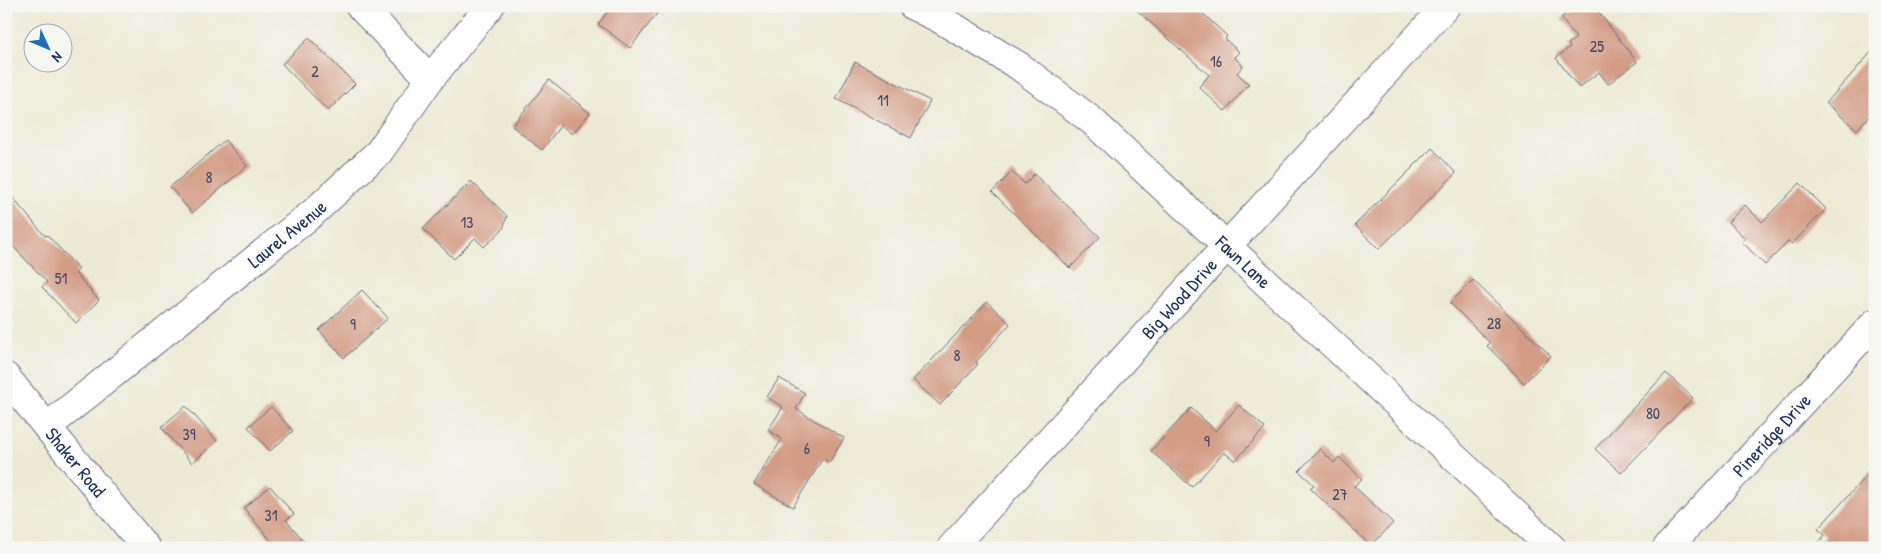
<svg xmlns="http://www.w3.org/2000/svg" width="1881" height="554" viewBox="0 0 1881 554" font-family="'Patrick Hand',sans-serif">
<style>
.building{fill:#d39c84}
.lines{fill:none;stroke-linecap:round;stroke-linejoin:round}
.minor-casing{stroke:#647087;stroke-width:30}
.tertiary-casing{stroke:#647087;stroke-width:30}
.minor{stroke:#fff;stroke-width:28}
.tertiary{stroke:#fff;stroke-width:28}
.labels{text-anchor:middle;stroke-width:4;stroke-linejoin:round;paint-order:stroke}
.number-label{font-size:16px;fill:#494a68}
.street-label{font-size:19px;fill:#1b2f5e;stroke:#f6f6f2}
</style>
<rect width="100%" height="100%" fill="#f6f6f2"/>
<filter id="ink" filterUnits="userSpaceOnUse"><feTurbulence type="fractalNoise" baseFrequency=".02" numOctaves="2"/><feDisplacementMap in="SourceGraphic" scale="10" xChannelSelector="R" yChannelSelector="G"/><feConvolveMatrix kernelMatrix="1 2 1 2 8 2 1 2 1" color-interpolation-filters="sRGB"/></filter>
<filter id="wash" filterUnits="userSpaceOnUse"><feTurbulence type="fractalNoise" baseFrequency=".0096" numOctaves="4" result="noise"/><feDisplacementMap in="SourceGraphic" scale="20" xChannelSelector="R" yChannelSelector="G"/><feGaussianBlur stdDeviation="1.12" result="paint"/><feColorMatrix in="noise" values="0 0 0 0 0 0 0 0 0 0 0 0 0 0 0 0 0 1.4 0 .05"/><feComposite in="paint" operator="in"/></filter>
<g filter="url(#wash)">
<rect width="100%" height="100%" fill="#edead4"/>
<g id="blocks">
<path class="building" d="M 612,6 L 663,6 L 630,48 L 598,24 Z
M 1132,6 L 1195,6 L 1227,36 L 1225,39 L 1239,52 L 1234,57 L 1243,66 L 1237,73 L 1249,84 L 1225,111 L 1199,87 L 1209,75 Z
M 1575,6 L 1594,6 L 1637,62 L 1608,84 L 1599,72 L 1579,88 L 1556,58 L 1570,47 L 1568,44 L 1576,38 L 1561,18 Z
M 309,38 L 355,84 L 328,111 L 282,64 Z
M 1875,48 L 1875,109 L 1857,130 L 1826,103 Z
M 855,62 L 930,101 L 911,138 L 836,99 Z
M 549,80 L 590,113 L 572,134 L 561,125 L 542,150 L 512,126 Z
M 225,140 L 247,166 L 192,213 L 170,187 Z
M 1432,148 L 1456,173 L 1379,249 L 1355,225 Z
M 1012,172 L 1025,184 L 1034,174 L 1100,237 L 1070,268 L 992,192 Z
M 471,181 L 507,216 L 503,229 L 484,247 L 475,238 L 454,259 L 423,229 Z
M 1800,183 L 1826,209 L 1792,244 L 1789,241 L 1765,265 L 1742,242 L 1745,238 L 1728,222 L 1745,205 L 1762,222 Z
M 6,190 L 45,236 L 47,235 L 79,269 L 75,273 L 99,300 L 76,323 L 42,287 L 47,282 L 6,239 Z
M 1473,280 L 1551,356 L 1524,383 L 1487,346 L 1490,343 L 1450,303 Z
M 362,290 L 388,318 L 344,358 L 319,330 Z
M 987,302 L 1010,324 L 976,362 L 978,364 L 940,405 L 913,380 Z
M 1666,373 L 1693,398 L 1621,473 L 1595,449 Z
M 779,378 L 805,393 L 796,409 L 844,438 L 829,463 L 823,458 L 793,507 L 754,484 L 782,439 L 768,430 L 783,407 L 767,397 Z
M 1239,405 L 1265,428 L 1235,461 L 1224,452 L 1192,487 L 1151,451 L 1191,408 L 1216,431 Z
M 186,406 L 217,441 L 192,463 L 161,427 Z
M 271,407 L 293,431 L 270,451 L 248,427 Z
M 1320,449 L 1334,463 L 1339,457 L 1362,479 L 1354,486 L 1393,523 L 1371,546 L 1310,488 L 1314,485 L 1299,471 Z
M 1875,466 L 1875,548 L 1814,548 L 1825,535 L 1818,529 Z
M 270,486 L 294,514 L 286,520 L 310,548 L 277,548 L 244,508 Z"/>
</g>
</g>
<g filter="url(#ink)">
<use href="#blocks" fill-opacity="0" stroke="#647087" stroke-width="1"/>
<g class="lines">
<defs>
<g id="minor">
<path d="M 360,6 L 430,79"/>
<path id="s1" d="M 913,6 L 940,19 L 1019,66 L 1091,120 L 1552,548"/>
<path id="s2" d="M 47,427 L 314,212 L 379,152 L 430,79 L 490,6"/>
<path id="s3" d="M 951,548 L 1446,6"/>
<path id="s4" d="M 1667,548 L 1875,323"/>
</g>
<g id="tertiary">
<path id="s5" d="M 6,377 L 146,548"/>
</g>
</defs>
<use href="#minor" class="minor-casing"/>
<use href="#tertiary" class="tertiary-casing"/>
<use href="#minor" class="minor"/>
<use href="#tertiary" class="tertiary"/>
</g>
</g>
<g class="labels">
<g class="number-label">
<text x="1597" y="52">25</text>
<text x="1216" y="67">16</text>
<text x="315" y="77">2</text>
<text x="883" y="106">11</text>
<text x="209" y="183">8</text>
<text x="467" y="228">13</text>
<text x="61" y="284">51</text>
<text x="1494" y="329">28</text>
<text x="353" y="330">9</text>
<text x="957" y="361">8</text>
<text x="1653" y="419">80</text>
<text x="189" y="440">39</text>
<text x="1207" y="447">9</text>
<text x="807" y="454">6</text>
<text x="1340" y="500">27</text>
<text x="271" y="521">31</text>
</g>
<g class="street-label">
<text dy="7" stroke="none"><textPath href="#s2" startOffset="308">Laurel Avenue</textPath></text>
<text dy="7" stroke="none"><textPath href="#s1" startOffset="420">Fawn Lane</textPath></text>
<text dy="7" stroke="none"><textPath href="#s3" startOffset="338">Big Wood Drive</textPath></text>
<text dy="7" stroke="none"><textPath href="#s4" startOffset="154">Pineridge Drive</textPath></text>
<text dy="7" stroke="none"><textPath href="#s5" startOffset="110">Shaker Road</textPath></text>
</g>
</g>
<rect width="1881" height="554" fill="none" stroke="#f6f6f2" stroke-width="25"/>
<g transform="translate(48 48) rotate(134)"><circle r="24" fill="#f6f6f2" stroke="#9ea6b7"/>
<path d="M0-4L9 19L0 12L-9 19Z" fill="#1f6fb2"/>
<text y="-8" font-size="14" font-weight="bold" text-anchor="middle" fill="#1b2f5e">N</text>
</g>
</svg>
